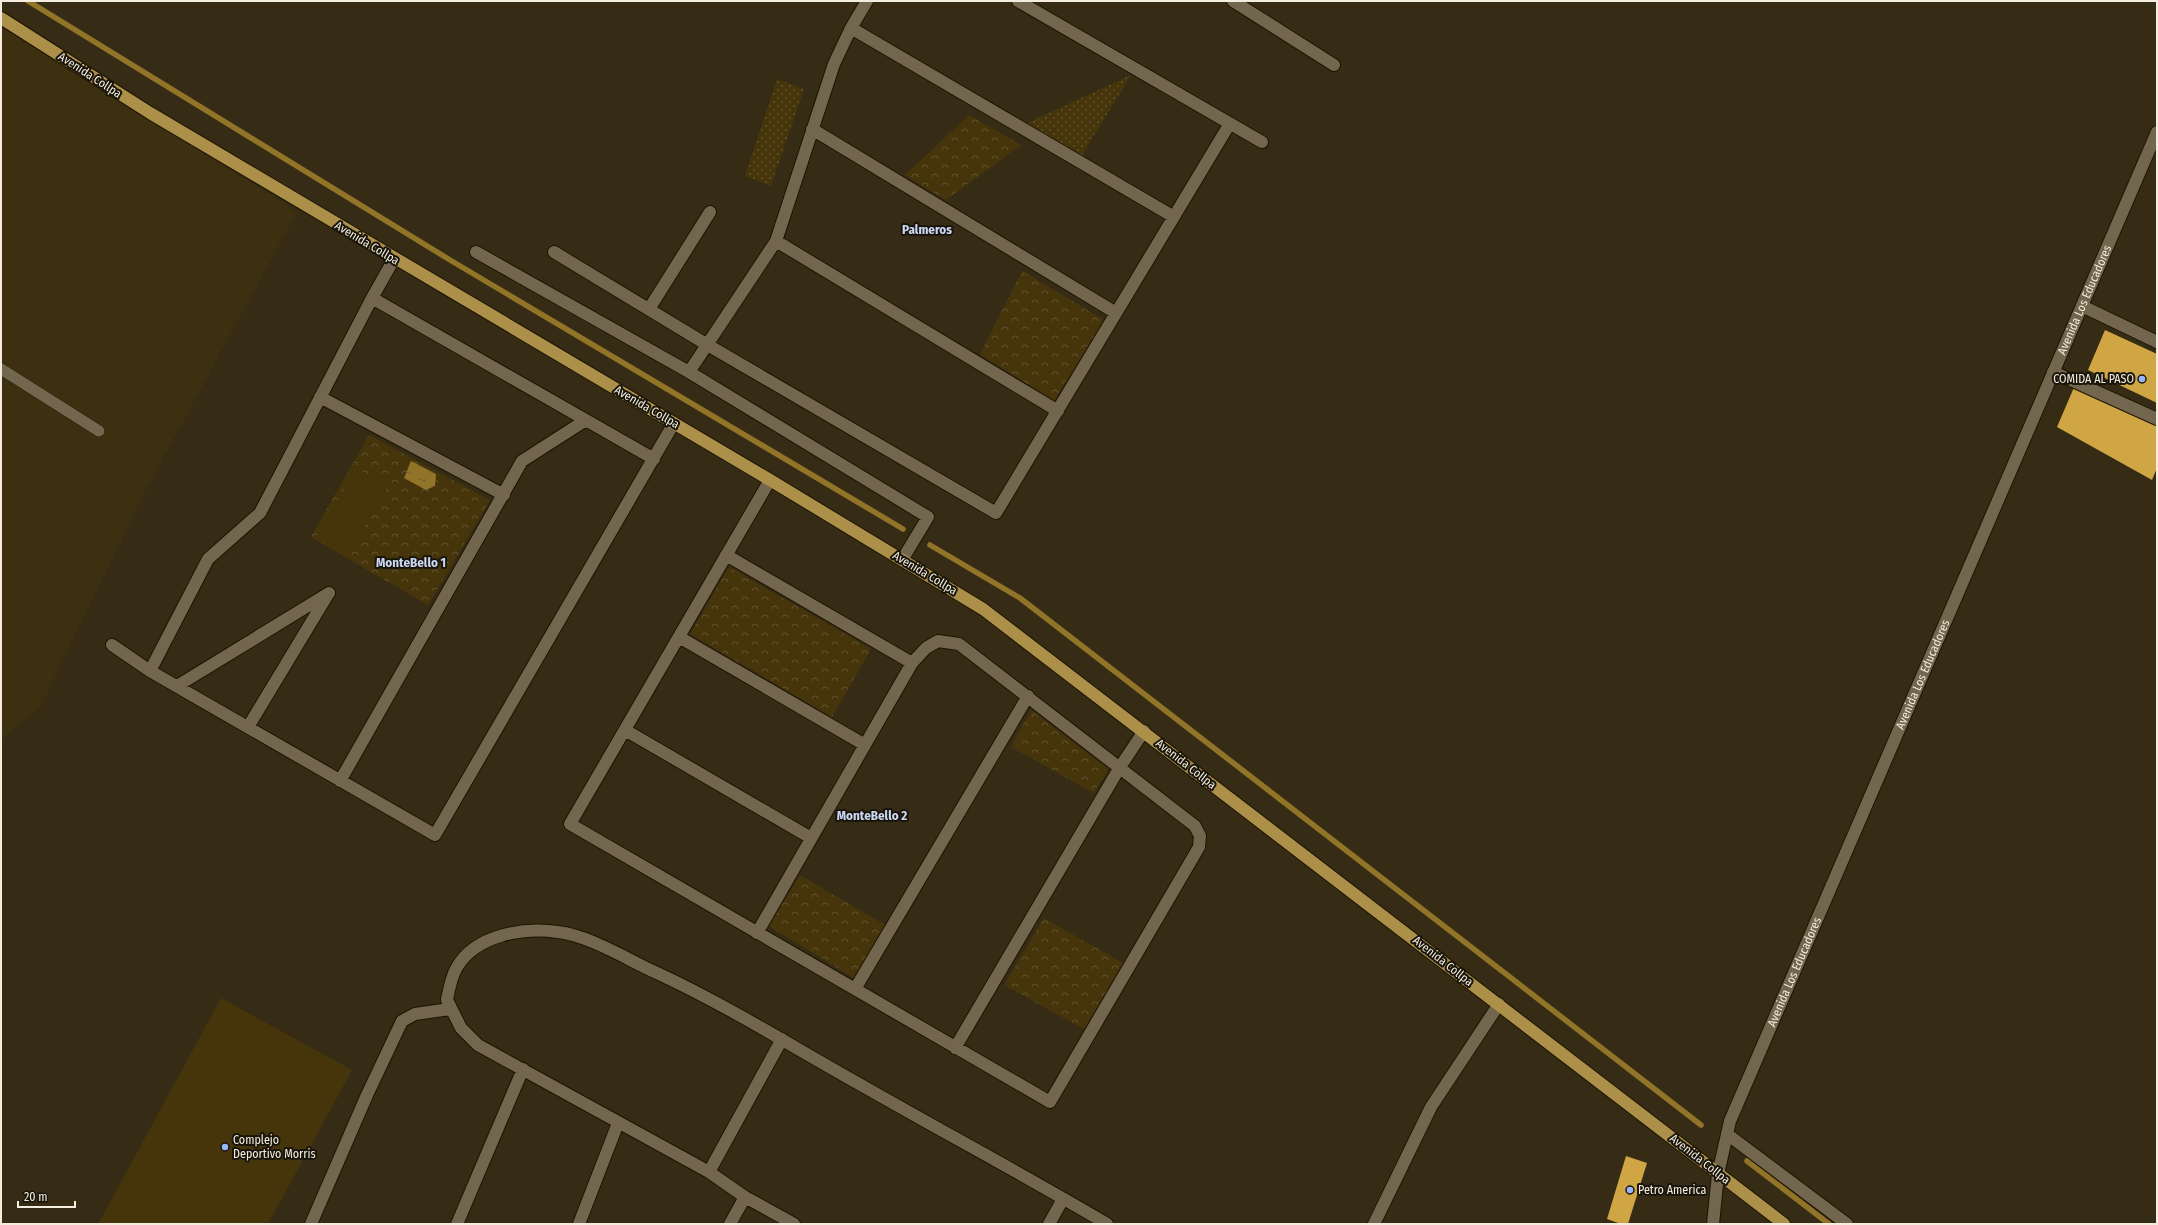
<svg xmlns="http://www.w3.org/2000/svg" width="2158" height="1225" viewBox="0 0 2158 1225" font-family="'Fira Sans Condensed',sans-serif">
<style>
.built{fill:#3d3011}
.grass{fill:url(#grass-dots)}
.park{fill:url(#park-crowns)}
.pitch{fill:#46350b}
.water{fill:url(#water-ripples)}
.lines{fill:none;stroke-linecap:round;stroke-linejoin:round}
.stream{stroke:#927428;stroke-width:5.5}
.building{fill:#cfa643}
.lane-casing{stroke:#1d1400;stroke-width:12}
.street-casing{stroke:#1d1400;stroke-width:14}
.secondary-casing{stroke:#1d1400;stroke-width:14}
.primary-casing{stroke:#1d1400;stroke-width:14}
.lane{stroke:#72674e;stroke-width:11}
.street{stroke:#72674e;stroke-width:12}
.secondary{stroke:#72674e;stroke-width:12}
.primary{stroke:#ac8f49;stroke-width:12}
.poi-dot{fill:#98b6fd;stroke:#19150b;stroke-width:1.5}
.labels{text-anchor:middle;stroke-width:4;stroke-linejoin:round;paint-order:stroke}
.street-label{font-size:12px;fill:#f3eddf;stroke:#19150b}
.poi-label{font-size:12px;fill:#f3eddf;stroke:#19150b;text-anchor:start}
.neighbourhood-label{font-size:13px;font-weight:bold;fill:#ccd8f4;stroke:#19150b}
</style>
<defs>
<pattern id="grass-dots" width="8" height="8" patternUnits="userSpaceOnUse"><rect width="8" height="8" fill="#46350b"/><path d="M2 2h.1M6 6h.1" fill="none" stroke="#61532e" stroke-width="1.8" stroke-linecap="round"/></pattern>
<pattern id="park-crowns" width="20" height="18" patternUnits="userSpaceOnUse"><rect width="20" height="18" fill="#46350b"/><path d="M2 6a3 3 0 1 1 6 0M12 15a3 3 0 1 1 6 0" fill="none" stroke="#61532e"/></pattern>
<pattern id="water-ripples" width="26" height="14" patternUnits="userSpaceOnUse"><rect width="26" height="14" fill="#927428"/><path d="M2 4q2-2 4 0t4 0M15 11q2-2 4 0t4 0" fill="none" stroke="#716034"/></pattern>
</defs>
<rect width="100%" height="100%" fill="#362c15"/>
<path class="built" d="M 1,27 L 297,212 L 143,495 L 40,708 L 4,737 L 1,736 Z"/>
<path class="grass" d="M 1131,75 L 1082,155 L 1027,124 L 1027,123 Z
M 777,79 L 804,89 L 771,186 L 745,176 Z"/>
<path class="park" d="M 969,115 L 1021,145 L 946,200 L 905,175 Z
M 1022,271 L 1104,320 L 1054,401 L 980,354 Z
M 369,435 L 490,500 L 428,605 L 311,537 Z
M 729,567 L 871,649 L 832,717 L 690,634 Z
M 1031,710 L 1108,769 L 1094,793 L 1011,747 Z
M 800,875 L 885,925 L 854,978 L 769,926 Z
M 1044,918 L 1123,963 L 1084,1029 L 1004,985 Z"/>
<path class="pitch" d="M 356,469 L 390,483 L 346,558 L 315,538 Z
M 221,998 L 352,1070 L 268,1224 L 98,1224 Z"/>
<path class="water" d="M 411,461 L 436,474 L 435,486 L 426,490 L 404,478 Z"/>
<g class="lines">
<path class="stream" d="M 28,1 L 450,260 L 903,529
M 930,545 L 1020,598 L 1701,1125
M 1747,1161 L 1829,1224"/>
</g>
<path class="building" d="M 2105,330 L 2157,354 L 2157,403 L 2088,370 Z
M 2075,385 L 2157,425 L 2157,468 L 2152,480 L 2057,427 Z
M 1626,1156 L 1647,1163 L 1628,1224 L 1621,1224 L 1607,1219 Z"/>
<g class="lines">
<defs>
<path id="lane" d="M 1,369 L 99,431"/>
<path id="street" d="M 1018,1 L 1262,142
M 1233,1 L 1334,65
M 851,28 L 1174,217
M 812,129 L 1116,313
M 776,241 L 1058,411
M 476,252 L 689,372 L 928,517 L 902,560
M 554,252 L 706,344 L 996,513 L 1229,125
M 372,298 L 654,459
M 2082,306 L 2157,342
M 649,309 L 710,212
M 689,372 L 776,241 L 834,64 L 851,28 L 867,1
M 2053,372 L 2157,419
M 320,397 L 504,495
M 726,555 L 912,663
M 679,637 L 865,745
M 112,645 L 150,671 L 435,835 L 674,423
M 150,671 L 208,559 L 260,513 L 372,298 L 394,259
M 177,686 L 329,593
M 248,727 L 327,596
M 625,730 L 811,838
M 340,781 L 522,461 L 586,420
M 757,933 L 912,663 L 926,648 L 938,641 L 959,644 L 1195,826 L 1200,836 L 1199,847 L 1050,1102 L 570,824 L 770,480
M 855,989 L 1028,696
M 955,1048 L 1120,767 L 1144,731
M 1727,1134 L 1847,1224
M 709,1172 L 782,1039
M 311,1224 L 367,1095 L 402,1021 L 415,1014 L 450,1009
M 457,1224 L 523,1069
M 579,1224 L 618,1123
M 730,1224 L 745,1197
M 794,1224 L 745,1197 L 709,1172 L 478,1045 L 461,1028 L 447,1000 C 449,989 451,977 457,967 C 476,935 523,927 558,932 C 588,935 628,960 657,973 C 728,1006 793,1047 861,1085 C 943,1132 1026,1176 1107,1224
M 1049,1224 L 1063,1199
M 1374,1224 L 1431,1107 L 1499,1004"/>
<g id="secondary">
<path id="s1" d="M 1713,1224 L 1718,1174 L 1730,1121 L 2157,132"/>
</g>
<path id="primary" d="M 1,18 L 150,113 L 770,480 L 983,609 L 1784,1224"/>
</defs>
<use href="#lane" class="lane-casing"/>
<use href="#street" class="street-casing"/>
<use href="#secondary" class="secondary-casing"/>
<use href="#primary" class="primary-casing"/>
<use href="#lane" class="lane"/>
<use href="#street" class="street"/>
<use href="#secondary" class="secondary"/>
<use href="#primary" class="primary"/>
</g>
<g class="poi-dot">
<circle cx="2142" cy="379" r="4"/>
<circle cx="225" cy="1147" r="4"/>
<circle cx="1630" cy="1190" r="4"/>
</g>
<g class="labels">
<g class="street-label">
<text transform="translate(90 75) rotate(33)" y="4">Avenida Collpa</text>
<text transform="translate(367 243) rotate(31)" y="4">Avenida Collpa</text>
<text dy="4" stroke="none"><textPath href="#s1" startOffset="999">Avenida Los Educadores</textPath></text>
<text transform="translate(647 407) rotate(30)" y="4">Avenida Collpa</text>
<text transform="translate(925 573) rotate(31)" y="4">Avenida Collpa</text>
<text dy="4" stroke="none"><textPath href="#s1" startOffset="591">Avenida Los Educadores</textPath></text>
<text transform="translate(1186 764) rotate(38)" y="4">Avenida Collpa</text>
<text transform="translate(1443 961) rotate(38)" y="4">Avenida Collpa</text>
<text dy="4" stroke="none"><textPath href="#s1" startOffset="267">Avenida Los Educadores</textPath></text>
<text transform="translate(1700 1159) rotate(38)" y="4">Avenida Collpa</text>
</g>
<g class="poi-label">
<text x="2134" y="383" text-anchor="end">COMIDA AL PASO</text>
<text x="233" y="1144">Complejo<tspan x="233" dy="14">Deportivo Morris</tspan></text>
<text x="1638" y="1194">Petro America</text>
</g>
<g class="neighbourhood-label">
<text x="927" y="234">Palmeros</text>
<text x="411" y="567">MonteBello 1</text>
<text x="872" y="820">MonteBello 2</text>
</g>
</g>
<rect width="2158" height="1225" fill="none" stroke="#f3eddf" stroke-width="4"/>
<path d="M18 1201v6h57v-6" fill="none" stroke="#f3eddf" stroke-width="2"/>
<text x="24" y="1201" font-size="12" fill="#f3eddf" stroke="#19150b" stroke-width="3" paint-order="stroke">20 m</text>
</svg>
